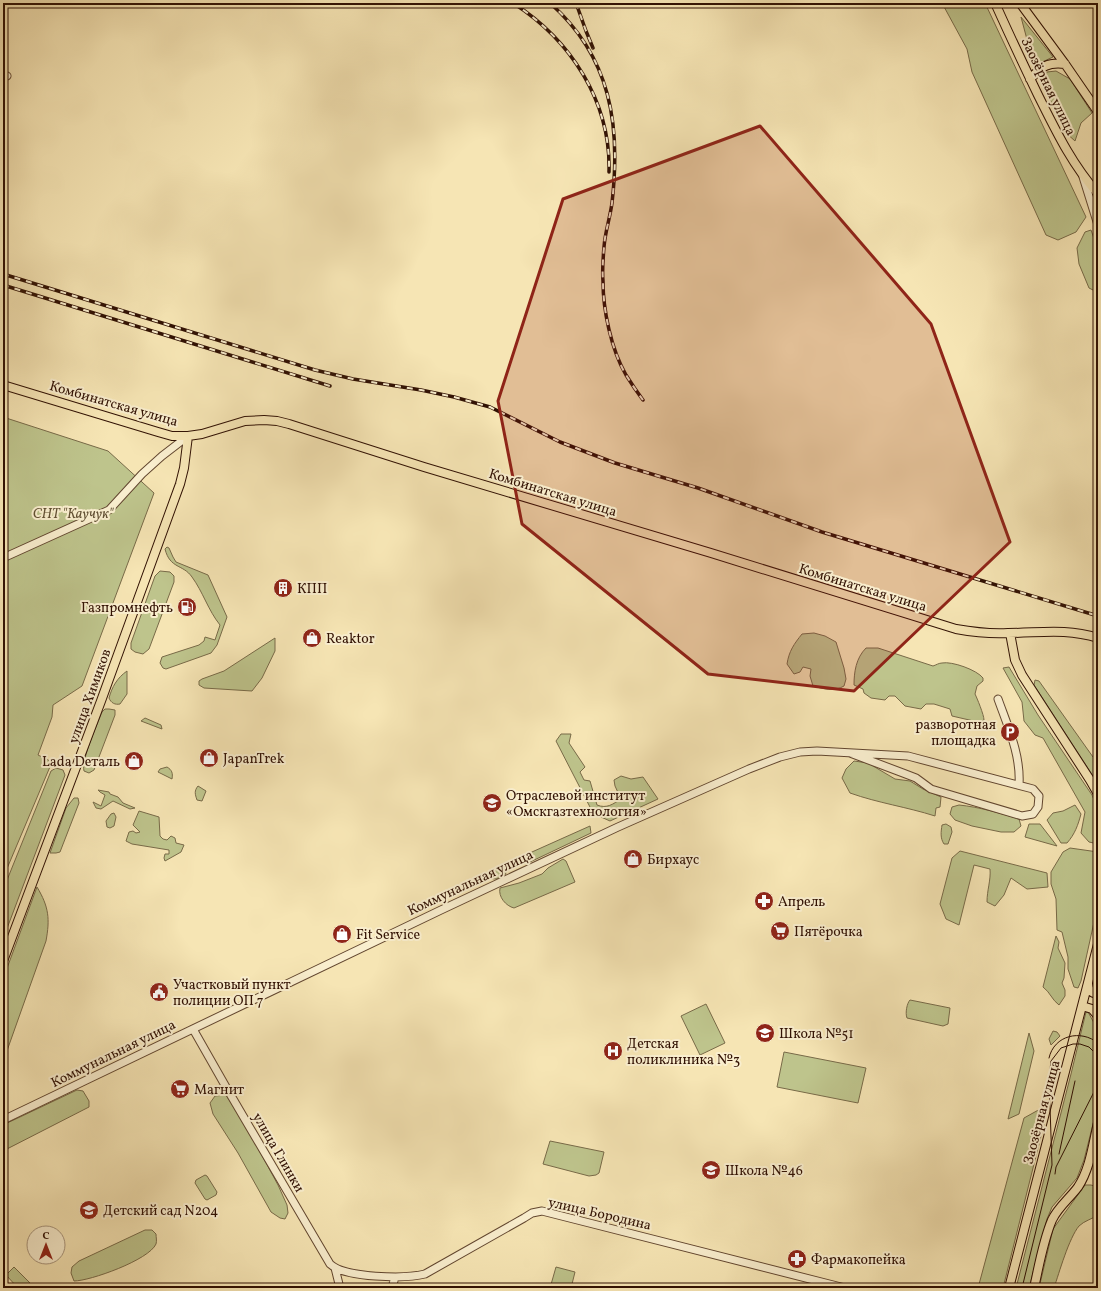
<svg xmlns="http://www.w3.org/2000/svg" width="1101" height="1291" viewBox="0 0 1101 1291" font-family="Vollkorn,serif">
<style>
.green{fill:#bec48c;stroke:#786a48}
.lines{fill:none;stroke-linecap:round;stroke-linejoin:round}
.minor-casing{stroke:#62462f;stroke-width:9}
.major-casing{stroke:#311103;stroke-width:10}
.minor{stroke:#f9eece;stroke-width:7}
.major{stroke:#f6e5b4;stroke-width:8}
.tram{stroke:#311103;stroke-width:1}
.rail-casing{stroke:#311103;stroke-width:3.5}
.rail{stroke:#f9eece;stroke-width:2;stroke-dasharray:6;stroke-linecap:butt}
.marked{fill:#8f2418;fill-opacity:0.2;stroke:#8f2418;stroke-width:3;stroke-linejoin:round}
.labels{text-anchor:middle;stroke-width:4;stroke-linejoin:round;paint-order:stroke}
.street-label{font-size:14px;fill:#311103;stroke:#f9eece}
.park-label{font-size:14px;font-style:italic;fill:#625033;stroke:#f9eece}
.poi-label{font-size:14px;fill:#311103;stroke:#f9eece;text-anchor:start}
</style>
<rect width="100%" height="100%" fill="#f6e5b4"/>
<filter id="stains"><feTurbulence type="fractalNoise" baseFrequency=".005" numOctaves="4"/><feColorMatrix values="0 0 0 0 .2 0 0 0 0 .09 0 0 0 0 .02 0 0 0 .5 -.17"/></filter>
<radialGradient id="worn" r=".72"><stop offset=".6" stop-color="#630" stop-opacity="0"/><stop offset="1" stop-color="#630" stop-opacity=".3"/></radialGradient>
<path class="green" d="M 942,3 L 985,3 L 1086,217 L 1076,232 L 1058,240 L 1046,235 L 972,72 L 967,49 Z
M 1021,17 L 1053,57 L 1040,63 L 1033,62 Z
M 1056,71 L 1070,79 L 1092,113 L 1081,123 L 1075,141 L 1065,132 L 1042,82 L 1047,72 Z
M 1091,230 L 1098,250 L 1098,295 L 1095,291 L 1089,288 L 1079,264 L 1077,248 L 1085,232 Z
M 3,417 L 108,451 L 154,493 L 82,686 L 53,705 L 52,717 L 38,755 L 52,762 L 3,878 Z
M 167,547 L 169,548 L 173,557 L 176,562 L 208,575 L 227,617 L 217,645 L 211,653 L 166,669 L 163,668 L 160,663 L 162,657 L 199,645 L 204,641 L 205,637 L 215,640 L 220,625 C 208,610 203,592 192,577 C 183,564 170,569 165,549 Z
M 160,571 L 170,572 L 174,576 L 174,582 L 149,649 L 143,654 L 135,652 L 131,649 L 131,643 L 155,576 Z
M 814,633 L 825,636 L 836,642 L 844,668 L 846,679 L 844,686 C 834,692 824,689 813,686 L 810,676 L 811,669 L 803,667 L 800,672 L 794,674 L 787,664 C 789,651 794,644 802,634 Z
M 275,638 L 275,651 L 262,678 L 252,691 L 204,688 L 199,685 L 199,681 L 202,679 L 224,671 Z
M 866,648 L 878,648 L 933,666 C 936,665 939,663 942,663 C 952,661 977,670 983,678 L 983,681 L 977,686 L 975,694 C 977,698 984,715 984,720 L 978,722 L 952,716 L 950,709 L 934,704 L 926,704 L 921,709 L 905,706 L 895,696 L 889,696 L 885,700 L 871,698 L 864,693 L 863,689 L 854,685 C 854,672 856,658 866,648 Z
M 1009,667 L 1038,715 L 1092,795 L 1098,809 L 1098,844 L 1089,842 L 1081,833 L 1085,812 L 1043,738 L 1035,735 L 1024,721 L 1022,702 L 1003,668 Z
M 127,671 L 127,694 L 120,704 C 115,705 111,703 109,698 C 112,687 117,678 127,671 Z
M 1035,680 L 1039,681 L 1093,757 L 1098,761 L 1098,780 L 1093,776 L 1034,685 Z
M 105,709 L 109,709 L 115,710 L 115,715 L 94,770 L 89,773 L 84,771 C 81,760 97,725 102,712 Z
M 145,718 L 161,725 L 162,729 L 141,721 Z
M 561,734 L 571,734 L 569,743 L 585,767 L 580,772 L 584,780 L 590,781 L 597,805 C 607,809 613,804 621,799 L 615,786 L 614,780 L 621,776 L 631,779 L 643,777 L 658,799 L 610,821 L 601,817 L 591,809 L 556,741 Z
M 854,761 L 868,763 L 895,779 L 910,781 L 923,789 L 941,797 L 940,807 L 936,808 L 935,816 C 907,807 878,803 850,793 L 842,778 L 846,769 Z
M 167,767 C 172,770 173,773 172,779 L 158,772 L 160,769 Z
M 56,768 L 63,770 L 65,775 L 3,939 L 3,890 L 51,771 Z
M 198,786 L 206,791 L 202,801 L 197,800 C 195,794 194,791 198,786 Z
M 98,790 L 109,792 L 110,794 L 118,797 L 123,803 L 135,808 L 130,809 L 113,801 L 101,809 L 96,808 L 93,802 L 101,806 L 105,795 L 100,792 Z
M 74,798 L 78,798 L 79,803 L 60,852 L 56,853 L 50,853 L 66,808 Z
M 959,805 C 979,807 1000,813 1019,819 L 1021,826 L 1014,832 L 1001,832 L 972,826 L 955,820 L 950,814 L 952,807 Z
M 1075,805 L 1081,814 C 1078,825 1075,834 1067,843 L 1061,843 L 1047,820 L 1053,813 L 1063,811 Z
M 139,811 L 159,817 L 160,836 L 163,839 L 167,840 L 171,836 L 175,838 L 176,843 L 184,845 L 181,852 L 165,861 L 164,858 L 165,854 L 169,854 L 169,850 L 132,844 L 126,841 L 129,832 L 133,831 L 136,833 L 140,832 L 133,825 Z
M 114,813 L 116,817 L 114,826 L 110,828 L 107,827 L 106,821 L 111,814 Z
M 946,824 L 951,827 L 952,832 L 948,844 L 944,844 C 940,838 941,832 942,825 Z
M 1029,824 L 1040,824 L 1057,846 L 1025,837 Z
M 590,826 L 591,833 L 528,863 L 523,856 Z
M 1070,848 L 1098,852 L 1098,904 L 1081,981 L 1078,988 L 1074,987 L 1068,969 L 1068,957 L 1062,932 L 1057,930 L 1056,899 L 1051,884 L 1051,872 L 1063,852 Z
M 960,851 L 1047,873 L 1048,887 L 1027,889 L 1011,878 L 1004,895 L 995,906 L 987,902 C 987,890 991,880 990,869 L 974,865 L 959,925 L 946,919 L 940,904 L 952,858 Z
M 563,859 L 566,861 L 575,882 L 514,908 C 506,906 498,897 500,888 L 519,883 L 542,874 L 548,868 Z
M 505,863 L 506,873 L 505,875 L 496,879 L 484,878 L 479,879 L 479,878 L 499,868 L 502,864 Z
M 37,887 C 49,907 50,919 46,941 L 3,1062 L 3,979 Z
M 1056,936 L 1059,942 L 1058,948 L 1065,963 L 1064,978 L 1062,983 L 1065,990 L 1065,996 L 1059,1005 C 1052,1000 1050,992 1043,987 Z
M 1098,961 L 1098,989 L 1093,988 L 1092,985 Z
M 910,1000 L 950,1008 L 948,1024 L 943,1026 L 907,1018 C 905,1013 907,1003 910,1000 Z
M 706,1004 L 725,1043 L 700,1055 L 681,1016 Z
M 1086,1012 L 1088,1012 L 1098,1030 L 1098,1104 L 1084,1160 L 1077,1178 L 1052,1207 L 1047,1219 L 1029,1288 L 1016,1288 L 1071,1074 Z
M 1053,1031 L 1057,1032 L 1060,1036 L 1051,1045 L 1049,1039 Z
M 1029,1033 L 1034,1051 L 1019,1114 L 1008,1119 Z
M 784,1052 L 866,1068 L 858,1103 L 777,1087 Z
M 77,1090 L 83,1091 L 89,1101 L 89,1107 L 3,1151 L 3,1125 Z
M 226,1095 L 246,1126 L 278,1185 L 287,1205 L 288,1213 L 285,1219 L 280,1218 L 271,1212 L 238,1153 L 213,1114 L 210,1103 L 215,1096 Z
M 1045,1107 L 1047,1112 L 1003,1288 L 978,1288 L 1024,1118 L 1042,1108 Z
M 550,1141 L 604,1152 L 599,1173 L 596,1175 L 589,1176 L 543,1164 Z
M 205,1175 L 207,1176 L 217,1192 L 216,1195 L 207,1200 L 205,1199 L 195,1183 L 196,1180 Z
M 1085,1185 L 1091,1185 L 1098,1187 L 1098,1215 C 1092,1219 1084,1221 1079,1226 C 1069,1238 1059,1273 1054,1288 L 1039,1288 L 1053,1229 Z
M 145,1230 L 152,1230 L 156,1234 C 156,1237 157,1241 156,1244 C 149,1260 90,1281 74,1281 L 71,1273 L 72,1267 L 79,1261 Z
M 14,1267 L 35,1288 L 18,1288 L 6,1275 Z
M 556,1267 L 575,1272 L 571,1288 L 550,1288 Z"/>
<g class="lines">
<defs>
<path id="minor" d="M 3,74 L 7,76
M 1083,177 L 1098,225
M 3,558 L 109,510 L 142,474 L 162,456 L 188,436
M 998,699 C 1008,727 1021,755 1019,785
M 193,1029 L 226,1087 L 330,1264 C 345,1278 405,1279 425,1274 L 524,1218 L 532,1213 L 542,1211 L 845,1288
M 3,1120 L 441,910 L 618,827 L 749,769 L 780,757 L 800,752 L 817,751 L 908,756 L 1033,789 L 1039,796 L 1038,807 L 1033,814 L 1022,816 L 931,789 L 916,778 L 903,773 L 850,753
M 335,1268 L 340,1288
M 392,1288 L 395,1277"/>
<path id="major" d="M 995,3 C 1009,34 1023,64 1038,95 C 1056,131 1071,163 1098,194
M 1020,3 L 1065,64 L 1098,112
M 1030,79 C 1042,66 1048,62 1065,64
M 3,385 L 158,432 L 172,436 L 188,436 L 202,434 L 245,421 L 264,420 L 277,421 L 289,424 L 424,467 L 711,553 L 956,629 C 973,632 990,634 1008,633 C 1041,633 1065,628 1098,638
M 1010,633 L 1015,660 L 1022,675 L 1090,780 L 1098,794
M 3,961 L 101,701 L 180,484 L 184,468 L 188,436
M 1088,984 C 1089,991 1091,993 1098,994
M 1082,1006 L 1092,1009 L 1098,1016
M 1009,1288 L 1098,944
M 1034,1288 C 1039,1266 1043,1241 1052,1220 C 1058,1207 1070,1198 1078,1187 C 1090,1169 1093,1144 1098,1123"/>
</defs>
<use href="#minor" class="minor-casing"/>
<use href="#major" class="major-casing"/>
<use href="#minor" class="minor"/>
<use href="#major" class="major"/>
<path class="tram" d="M 1049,1058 C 1054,1035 1081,1029 1098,1043
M 1059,1154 L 1075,1081
M 1055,1174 L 1056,1167 L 1098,1084
M 1022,1288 L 1052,1165 L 1049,1078 L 1051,1061 L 1061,1048 L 1073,1044 L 1080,1044 L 1089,1047 L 1095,1053 L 1098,1060"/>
<defs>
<path id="rail" d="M 513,3 C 571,40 611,102 609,172
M 550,3 C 611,57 621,125 612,203 C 610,218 605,232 604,247 C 603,259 602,270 603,281 C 603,310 611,349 626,375 C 631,383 637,392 643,400
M 576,3 L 586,31 L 593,48
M 3,274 L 315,370 L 353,379 L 421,390 L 454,397 L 490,407 L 560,442 L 615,463 L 698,488 L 822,532 L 1098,616
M 3,285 L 330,386"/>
</defs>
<use href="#rail" class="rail-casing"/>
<use href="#rail" class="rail"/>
</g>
<path class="marked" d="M 760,126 L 931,324 L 1010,542 L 854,691 L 708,674 L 522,524 L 498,401 L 563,199 Z"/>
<defs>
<symbol id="building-disc" viewBox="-11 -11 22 22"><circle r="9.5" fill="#8f2418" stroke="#f9eece"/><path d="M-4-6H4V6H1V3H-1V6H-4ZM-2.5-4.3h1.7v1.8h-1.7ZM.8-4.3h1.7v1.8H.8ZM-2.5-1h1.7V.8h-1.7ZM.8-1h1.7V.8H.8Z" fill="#fff"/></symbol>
<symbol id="fuel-disc" viewBox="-11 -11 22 22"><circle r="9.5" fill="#8f2418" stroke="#f9eece"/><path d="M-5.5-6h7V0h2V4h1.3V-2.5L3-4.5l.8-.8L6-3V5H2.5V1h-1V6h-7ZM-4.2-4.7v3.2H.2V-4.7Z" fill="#fff"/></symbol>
<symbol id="shop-disc" viewBox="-11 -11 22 22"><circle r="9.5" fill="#8f2418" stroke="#f9eece"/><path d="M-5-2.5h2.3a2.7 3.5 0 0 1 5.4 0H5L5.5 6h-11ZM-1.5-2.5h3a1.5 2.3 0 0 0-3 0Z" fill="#fff"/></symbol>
<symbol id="parking-disc" viewBox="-11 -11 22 22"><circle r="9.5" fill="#8f2418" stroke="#f9eece"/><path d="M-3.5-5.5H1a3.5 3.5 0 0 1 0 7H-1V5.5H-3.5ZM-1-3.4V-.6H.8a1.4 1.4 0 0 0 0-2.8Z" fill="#fff"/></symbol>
<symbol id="university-disc" viewBox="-11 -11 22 22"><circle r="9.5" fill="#8f2418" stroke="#f9eece"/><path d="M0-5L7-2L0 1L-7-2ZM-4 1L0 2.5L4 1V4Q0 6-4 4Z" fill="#fff"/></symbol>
<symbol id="pharmacy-disc" viewBox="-11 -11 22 22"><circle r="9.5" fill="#8f2418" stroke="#f9eece"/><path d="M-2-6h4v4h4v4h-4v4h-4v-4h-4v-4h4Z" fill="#fff"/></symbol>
<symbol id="supermarket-disc" viewBox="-11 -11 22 22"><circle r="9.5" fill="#8f2418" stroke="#f9eece"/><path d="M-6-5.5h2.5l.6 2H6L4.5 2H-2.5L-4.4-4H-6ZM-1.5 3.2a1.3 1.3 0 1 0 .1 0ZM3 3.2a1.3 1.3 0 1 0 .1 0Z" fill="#fff"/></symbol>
<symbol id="civic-disc" viewBox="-11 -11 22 22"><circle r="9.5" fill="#8f2418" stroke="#f9eece"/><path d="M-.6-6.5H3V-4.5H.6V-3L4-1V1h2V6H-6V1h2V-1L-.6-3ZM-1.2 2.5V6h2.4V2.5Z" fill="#fff"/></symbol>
<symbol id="school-disc" viewBox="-11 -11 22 22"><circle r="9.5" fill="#8f2418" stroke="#f9eece"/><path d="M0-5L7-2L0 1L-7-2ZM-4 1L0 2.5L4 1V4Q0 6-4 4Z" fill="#fff"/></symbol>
<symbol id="hospital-disc" viewBox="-11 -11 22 22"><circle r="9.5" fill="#8f2418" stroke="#f9eece"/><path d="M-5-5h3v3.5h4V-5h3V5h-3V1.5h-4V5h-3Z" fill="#fff"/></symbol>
</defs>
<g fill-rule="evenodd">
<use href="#building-disc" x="272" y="577" width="22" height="22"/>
<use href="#fuel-disc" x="176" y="596" width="22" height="22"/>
<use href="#shop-disc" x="301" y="627" width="22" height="22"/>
<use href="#parking-disc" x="999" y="721" width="22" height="22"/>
<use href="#shop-disc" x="198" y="747" width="22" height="22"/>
<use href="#shop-disc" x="123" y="750" width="22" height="22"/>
<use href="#university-disc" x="481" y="792" width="22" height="22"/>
<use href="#shop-disc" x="622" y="848" width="22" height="22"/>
<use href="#pharmacy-disc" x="753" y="890" width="22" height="22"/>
<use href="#supermarket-disc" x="769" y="920" width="22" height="22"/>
<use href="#shop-disc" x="331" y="923" width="22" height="22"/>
<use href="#civic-disc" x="148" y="981" width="22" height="22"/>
<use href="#school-disc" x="754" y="1022" width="22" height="22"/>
<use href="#hospital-disc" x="602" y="1040" width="22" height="22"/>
<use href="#supermarket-disc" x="169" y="1078" width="22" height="22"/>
<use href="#school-disc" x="700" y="1159" width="22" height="22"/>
<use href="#school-disc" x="78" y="1199" width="22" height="22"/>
<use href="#pharmacy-disc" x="786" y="1248" width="22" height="22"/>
</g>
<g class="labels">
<g class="street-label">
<text transform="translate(1049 86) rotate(64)" y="5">Заозёрная улица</text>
<text transform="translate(114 403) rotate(16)" y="5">Комбинатская улица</text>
<text transform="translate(553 492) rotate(17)" y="5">Комбинатская улица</text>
<text transform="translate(863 587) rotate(17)" y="5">Комбинатская улица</text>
<text transform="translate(89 696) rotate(-70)" y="5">улица Химиков</text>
<text transform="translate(470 882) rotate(-25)" y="5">Коммунальная улица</text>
<text transform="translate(113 1053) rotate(-26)" y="5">Коммунальная улица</text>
<text transform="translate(1041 1112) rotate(-75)" y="5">Заозёрная улица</text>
<text transform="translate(279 1152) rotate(60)" y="5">улица Глинки</text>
<text transform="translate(600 1213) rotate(13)" y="5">улица Бородина</text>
</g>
<g class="park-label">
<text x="73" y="518">СНТ "Каучук"</text>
</g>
<g class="poi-label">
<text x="297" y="593">КПП</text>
<text x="173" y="612" text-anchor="end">Газпромнефть</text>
<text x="326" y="643">Reaktor</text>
<text x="996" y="729" text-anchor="end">разворотная<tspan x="996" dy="16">площадка</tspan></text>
<text x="223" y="763">JapanTrek</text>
<text x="120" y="766" text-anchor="end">Lada Dеталь</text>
<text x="506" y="800">Отраслевой институт<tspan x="506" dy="16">«Омскгазтехнология»</tspan></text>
<text x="647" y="864">Бирхаус</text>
<text x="778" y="906">Апрель</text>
<text x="794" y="936">Пятёрочка</text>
<text x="356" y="939">Fit Service</text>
<text x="173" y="989">Участковый пункт<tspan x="173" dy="16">полиции ОП 7</tspan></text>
<text x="779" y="1038">Школа №51</text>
<text x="627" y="1048">Детская<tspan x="627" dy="16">поликлиника №3</tspan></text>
<text x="194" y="1094">Магнит</text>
<text x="725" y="1175">Школа №46</text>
<text x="103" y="1215">Детский сад N204</text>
<text x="811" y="1264">Фармакопейка</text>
</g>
</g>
<rect width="1101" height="1291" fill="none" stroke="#f6e5b4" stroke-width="16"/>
<rect x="4" y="4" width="1093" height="1283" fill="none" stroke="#311103" stroke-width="2"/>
<rect x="8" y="8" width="1085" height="1275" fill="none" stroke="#311103"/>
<g transform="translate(46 1245)"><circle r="19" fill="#f9eece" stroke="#a9967d"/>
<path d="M0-3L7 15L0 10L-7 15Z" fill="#8f2418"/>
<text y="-6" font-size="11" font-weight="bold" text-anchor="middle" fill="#311103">С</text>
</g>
<rect width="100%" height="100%" filter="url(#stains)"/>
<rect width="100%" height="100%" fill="url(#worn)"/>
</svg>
